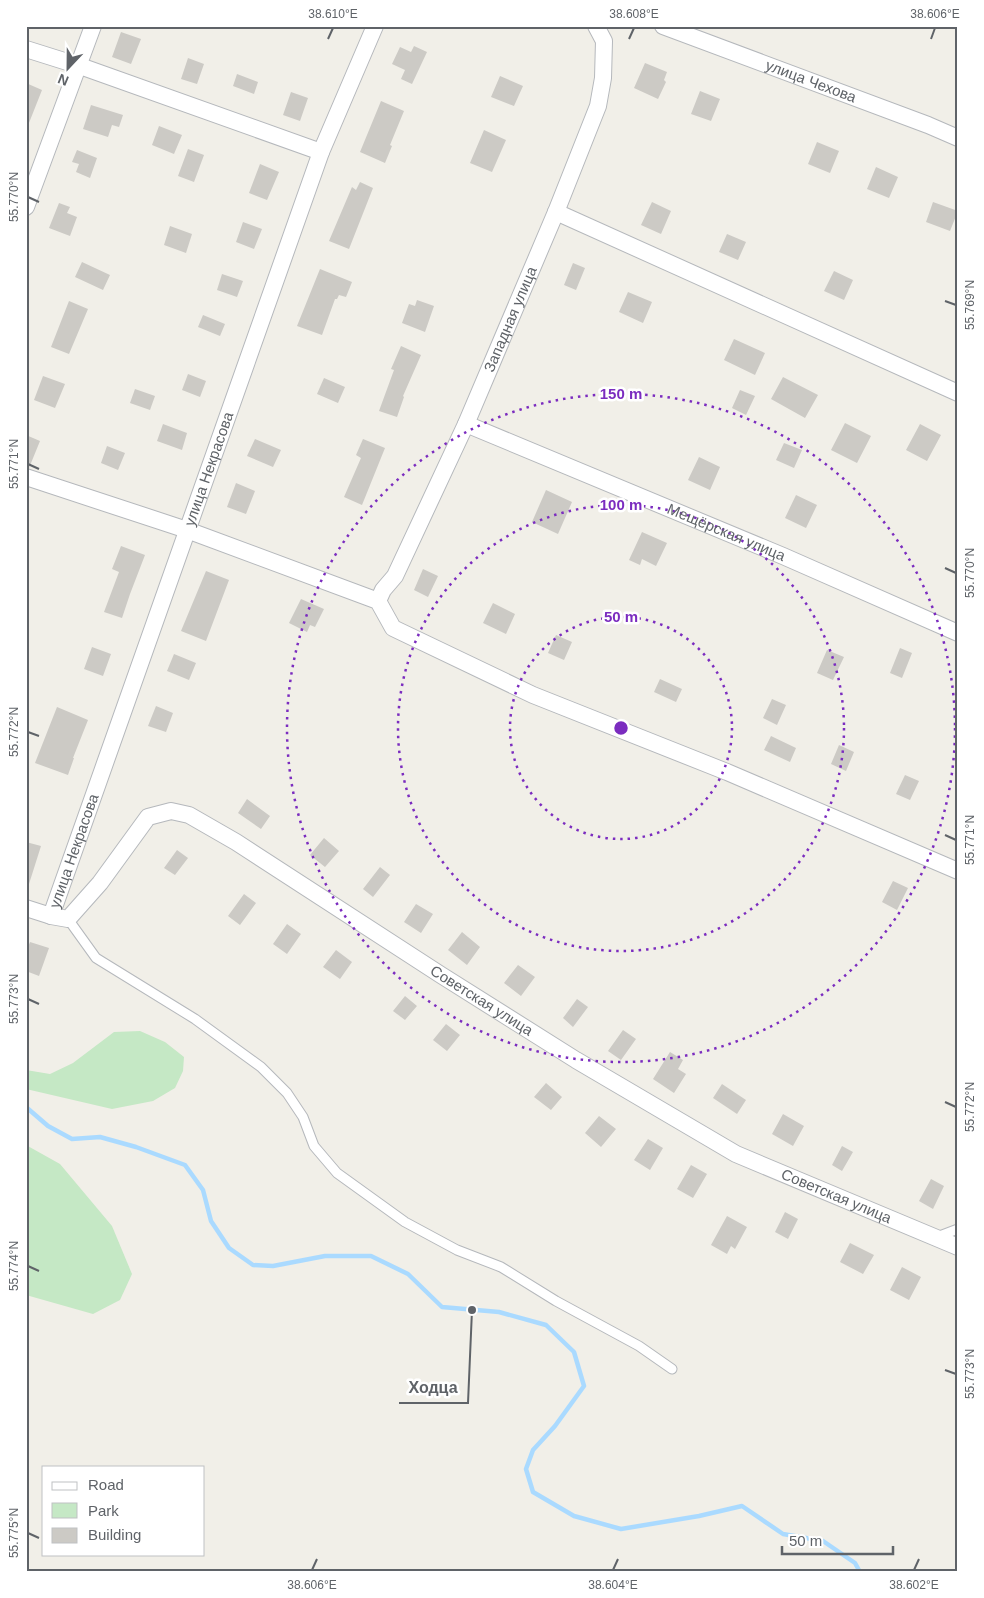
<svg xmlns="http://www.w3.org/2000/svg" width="984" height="1598" viewBox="0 0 984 1598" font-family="Arial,sans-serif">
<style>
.green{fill:#c5e8c5}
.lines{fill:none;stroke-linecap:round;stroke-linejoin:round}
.stream{stroke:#aadaff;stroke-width:4.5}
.building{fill:#cccac5}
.lane-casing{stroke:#b5b8bc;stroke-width:11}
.street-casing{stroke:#b5b8bc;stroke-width:18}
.lane{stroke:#fff;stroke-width:9}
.street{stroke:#fff;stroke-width:16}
.ticks{fill:none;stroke:#5f6368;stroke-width:2}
.ring{fill:none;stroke:#7b2cbf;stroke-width:2.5;stroke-dasharray:2.5 5}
.labels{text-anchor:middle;stroke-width:5;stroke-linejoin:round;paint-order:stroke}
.street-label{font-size:15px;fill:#5f6368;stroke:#fff}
.centre{fill:#7b2cbf;stroke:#fff;stroke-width:2.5}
.ring-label{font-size:15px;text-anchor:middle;font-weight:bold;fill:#7b2cbf;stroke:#fff;stroke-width:5;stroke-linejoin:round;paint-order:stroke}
.leader{fill:none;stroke:#5f6368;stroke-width:2}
.callout-dot{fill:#5f6368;stroke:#fff;stroke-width:2}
.callout-label{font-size:16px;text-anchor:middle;font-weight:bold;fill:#5f6368;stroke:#fff;stroke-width:5;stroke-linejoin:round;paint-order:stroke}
.neatline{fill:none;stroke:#5f6368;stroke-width:2}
.ticks-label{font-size:12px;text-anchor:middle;fill:#5f6368}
</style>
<rect width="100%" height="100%" fill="#f1efe8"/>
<path class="green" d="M 140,1031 L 165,1042 L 184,1057 L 183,1071 L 175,1088 L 153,1101 L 112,1109 L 26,1089 L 26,1070 L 50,1074 L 73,1063 L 114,1032 Z
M 26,1145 L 60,1164 L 112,1226 L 132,1274 L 120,1300 L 93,1314 L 26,1295 Z"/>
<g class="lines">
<path class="stream" d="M 26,1107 L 48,1126 L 72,1139 L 100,1137 L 136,1147 L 185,1165 L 203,1190 L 211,1221 L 229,1248 L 253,1265 L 273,1266 L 325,1256 L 371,1256 L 408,1274 L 442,1307 L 499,1312 L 546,1325 L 574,1352 L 584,1386 L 555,1426 L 533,1450 L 526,1469 L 533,1492 L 574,1516 L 621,1529 L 699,1516 L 742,1506 L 783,1534 L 823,1541 L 855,1563 L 860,1572"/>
</g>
<path class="building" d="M 121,32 L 141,39 L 131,64 L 112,57 Z
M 414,46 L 427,52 L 412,84 L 401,79 L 405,70 L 392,64 L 400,47 L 411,52 Z
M 188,58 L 204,64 L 197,84 L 181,79 Z
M 645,63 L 667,72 L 664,80 L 666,82 L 658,99 L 634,88 Z
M 237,74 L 258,82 L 254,94 L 233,86 Z
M 500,76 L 523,86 L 514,106 L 491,97 Z
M 26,83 L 42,90 L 27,128 L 26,128 Z
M 700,91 L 720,99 L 711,121 L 691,114 Z
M 291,92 L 308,98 L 300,121 L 283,115 Z
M 381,101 L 404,111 L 390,145 L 392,146 L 385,163 L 360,152 Z
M 91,105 L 123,115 L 119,127 L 112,125 L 108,137 L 83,129 Z
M 159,126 L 182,135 L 174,154 L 152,145 Z
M 484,130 L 506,140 L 492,172 L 470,163 Z
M 817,142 L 839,151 L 830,173 L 808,164 Z
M 188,149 L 204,155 L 194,182 L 178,176 Z
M 77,150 L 97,158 L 90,178 L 76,172 L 79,164 L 72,162 Z
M 260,164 L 279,172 L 267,200 L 249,193 Z
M 876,167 L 898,177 L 889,198 L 867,189 Z
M 360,182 L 373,188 L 349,249 L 329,241 L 352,187 L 356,190 Z
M 652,202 L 671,211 L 661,234 L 641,225 Z
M 933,202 L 958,211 L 950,231 L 926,222 Z
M 59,203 L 70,207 L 67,213 L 77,217 L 70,236 L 49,228 Z
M 243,222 L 262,229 L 254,249 L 236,242 Z
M 170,226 L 192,234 L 186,253 L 164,245 Z
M 727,234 L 746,242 L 738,260 L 719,252 Z
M 82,262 L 110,275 L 103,290 L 75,277 Z
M 573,263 L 585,268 L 576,290 L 564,285 Z
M 320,269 L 352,282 L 346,297 L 339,295 L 337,299 L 335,299 L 322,335 L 297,326 Z
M 834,271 L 853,280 L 844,300 L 824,291 Z
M 222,274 L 243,281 L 237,297 L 217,290 Z
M 628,292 L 652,302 L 643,323 L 619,312 Z
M 417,300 L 434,306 L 425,332 L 402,323 L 409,304 L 415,306 Z
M 69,301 L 88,309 L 69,354 L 51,347 Z
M 203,315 L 225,324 L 220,336 L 198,327 Z
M 734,339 L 765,353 L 755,375 L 724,360 Z
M 401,346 L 421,355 L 403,396 L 404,397 L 397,417 L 379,411 L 394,370 L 391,369 Z
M 188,374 L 206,381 L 200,397 L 182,390 Z
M 43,376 L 65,384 L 55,408 L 34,400 Z
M 783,377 L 818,395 L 805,418 L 771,399 Z
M 324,378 L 345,387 L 338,403 L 317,394 Z
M 135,389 L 155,396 L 150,410 L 130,403 Z
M 740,390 L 755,396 L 746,415 L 732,408 Z
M 845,423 L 871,436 L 857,463 L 831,450 Z
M 163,424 L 187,433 L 182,450 L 157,441 Z
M 920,424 L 941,435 L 927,461 L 906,450 Z
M 26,435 L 40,441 L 29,468 L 26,467 Z
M 255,439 L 281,450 L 273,467 L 247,456 Z
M 363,439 L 385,448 L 362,505 L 344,497 L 361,458 L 356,455 Z
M 784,443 L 802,450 L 794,468 L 776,460 Z
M 107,446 L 125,453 L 118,470 L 101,463 Z
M 699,457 L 720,467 L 710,490 L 688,480 Z
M 236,483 L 255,491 L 246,514 L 227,507 Z
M 546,490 L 572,502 L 558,534 L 532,522 Z
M 796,495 L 817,505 L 806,528 L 785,518 Z
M 642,532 L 667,543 L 656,566 L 642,559 L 640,565 L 629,560 Z
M 121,546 L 145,555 L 130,594 L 122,618 L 104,612 L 119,572 L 112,569 Z
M 423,569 L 438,576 L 428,597 L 414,590 Z
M 206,571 L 229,580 L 206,641 L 181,631 Z
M 301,599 L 324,609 L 315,627 L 310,625 L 307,632 L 289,623 Z
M 493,603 L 515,614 L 506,634 L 483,623 Z
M 556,635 L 572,642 L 564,660 L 548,653 Z
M 92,647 L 111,654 L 103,676 L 84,669 Z
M 900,648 L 912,653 L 902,678 L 890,673 Z
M 827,650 L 844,657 L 833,680 L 817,673 Z
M 174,654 L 196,663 L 189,680 L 167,671 Z
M 660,679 L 682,689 L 676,702 L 654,692 Z
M 772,699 L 786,705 L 777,725 L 763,718 Z
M 156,706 L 173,713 L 166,732 L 148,726 Z
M 57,707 L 88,720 L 73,758 L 74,758 L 68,775 L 35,763 Z
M 771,736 L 796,748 L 790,762 L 764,750 Z
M 839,745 L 854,752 L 846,771 L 831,764 Z
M 905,775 L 919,781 L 910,800 L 896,794 Z
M 247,799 L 270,816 L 261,829 L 238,813 Z
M 324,838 L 339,851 L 325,867 L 310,855 Z
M 26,842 L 41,846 L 29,884 L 26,884 Z
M 177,850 L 188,858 L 175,875 L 164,868 Z
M 380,867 L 390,875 L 373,897 L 363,889 Z
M 893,881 L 908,888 L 897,910 L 882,902 Z
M 244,894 L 256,903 L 240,925 L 228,916 Z
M 416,904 L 433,914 L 421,933 L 404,922 Z
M 287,924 L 301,934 L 287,954 L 273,944 Z
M 462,932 L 480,947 L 467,965 L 448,950 Z
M 30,942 L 49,948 L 39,976 L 26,971 L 26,952 Z
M 336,950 L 352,962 L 340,979 L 323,967 Z
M 518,965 L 535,977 L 521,996 L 504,983 Z
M 405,996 L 417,1006 L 405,1020 L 393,1011 Z
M 577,999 L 588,1007 L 573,1027 L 563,1018 Z
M 446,1024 L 460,1035 L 447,1051 L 433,1040 Z
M 623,1030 L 636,1039 L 621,1060 L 608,1051 Z
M 670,1052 L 683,1060 L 678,1069 L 686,1074 L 674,1093 L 653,1079 Z
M 546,1083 L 562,1097 L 551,1110 L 534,1097 Z
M 722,1084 L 746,1100 L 737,1114 L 713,1098 Z
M 783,1114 L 804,1126 L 793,1146 L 772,1134 Z
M 599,1116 L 616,1129 L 601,1147 L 585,1133 Z
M 648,1139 L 663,1148 L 650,1170 L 634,1160 Z
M 842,1146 L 853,1152 L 842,1171 L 832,1165 Z
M 691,1165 L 707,1174 L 693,1198 L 677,1189 Z
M 931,1179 L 944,1186 L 933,1209 L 919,1201 Z
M 785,1212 L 798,1219 L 788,1239 L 775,1232 Z
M 727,1216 L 747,1227 L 735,1249 L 731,1246 L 727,1254 L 711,1245 Z
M 850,1243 L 874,1255 L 863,1274 L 840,1262 Z
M 902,1267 L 921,1277 L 909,1300 L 890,1290 Z"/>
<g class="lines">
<defs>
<path id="lane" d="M 68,919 L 96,958 L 195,1019 L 261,1067 L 287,1093 L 303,1117 L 314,1146 L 337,1173 L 405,1222 L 457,1250 L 501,1267 L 556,1301 L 639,1346 L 672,1369
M 937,1237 L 958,1229"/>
<g id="street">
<path id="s1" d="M 663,26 L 928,125 L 958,138"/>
<path d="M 26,49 L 80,66 L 321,152"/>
<path d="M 26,207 L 93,26"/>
<path d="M 556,212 L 958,393"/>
<path id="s2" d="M 466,424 L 783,556 L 958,633"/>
<path d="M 26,477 L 187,530 L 378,601 L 393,628 L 533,695 L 727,772 L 958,871"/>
<path id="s3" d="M 378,601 L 383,590 L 395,576 L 466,424 L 556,212 L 598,106 L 603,78 L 604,41 L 596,26"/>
<path id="s4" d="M 26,908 L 51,916 L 68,919 L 100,883 L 148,817 L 171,811 L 189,815 L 236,842 L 441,975 L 576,1060 L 736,1154 L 958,1247"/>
<path id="s5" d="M 51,916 L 321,152 L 375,26"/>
</g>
</defs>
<use href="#lane" class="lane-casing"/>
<use href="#street" class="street-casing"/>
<use href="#lane" class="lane"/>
<use href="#street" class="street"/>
</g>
<path class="ticks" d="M 328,39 L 333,28M 629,39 L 634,28M 931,39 L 935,28M 28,197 L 39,202M 945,301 L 956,305M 28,464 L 39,469M 945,568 L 956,573M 28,732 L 39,736M 945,835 L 956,840M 28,999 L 39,1004M 945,1102 L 956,1107M 28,1266 L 39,1271M 945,1370 L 956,1374M 28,1533 L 39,1538M 312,1570 L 317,1559M 613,1570 L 618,1559M 914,1570 L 919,1559"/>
<g class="ring">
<circle cx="621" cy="728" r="111"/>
<circle cx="621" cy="728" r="223"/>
<circle cx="621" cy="728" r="334"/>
</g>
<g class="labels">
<g class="street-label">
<text dy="5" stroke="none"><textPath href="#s1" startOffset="158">улица Чехова</textPath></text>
<text dy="5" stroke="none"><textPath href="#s3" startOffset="312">Западная улица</textPath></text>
<text dy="5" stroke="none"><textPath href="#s5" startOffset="474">улица Некрасова</textPath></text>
<text dy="5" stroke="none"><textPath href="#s2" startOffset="282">Мещёрская улица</textPath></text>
<text dy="5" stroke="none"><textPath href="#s5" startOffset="69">улица Некрасова</textPath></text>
<text dy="5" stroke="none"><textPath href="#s4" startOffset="562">Советская улица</textPath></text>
<text dy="5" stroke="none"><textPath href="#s4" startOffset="968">Советская улица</textPath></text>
</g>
</g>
<circle cx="621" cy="728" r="8" class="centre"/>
<g class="ring-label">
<text x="621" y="399">150 m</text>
<text x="621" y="510">100 m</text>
<text x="621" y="622">50 m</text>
</g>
<path class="leader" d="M472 1310L468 1403H399"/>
<circle class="callout-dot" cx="472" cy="1310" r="5"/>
<g class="callout-label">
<text x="433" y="1393">Ходца</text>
</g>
<rect width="984" height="1598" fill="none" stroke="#ffffff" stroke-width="55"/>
<rect x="42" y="1466" width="162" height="90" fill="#ffffff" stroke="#bfc1c3"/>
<rect x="52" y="1482" width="25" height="8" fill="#ffffff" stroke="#bfc1c3"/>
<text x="88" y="1490" font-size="15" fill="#5f6368">Road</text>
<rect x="52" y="1503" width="25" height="15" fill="#c5e8c5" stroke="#bfc1c3"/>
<text x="88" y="1516" font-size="15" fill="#5f6368">Park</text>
<rect x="52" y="1528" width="25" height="15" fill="#cccac5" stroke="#bfc1c3"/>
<text x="88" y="1540" font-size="15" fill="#5f6368">Building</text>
<g transform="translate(68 68) rotate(202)" stroke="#ffffff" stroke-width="4" paint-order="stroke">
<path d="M0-4L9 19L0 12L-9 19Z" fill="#5f6368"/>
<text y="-8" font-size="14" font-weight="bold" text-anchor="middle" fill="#5f6368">N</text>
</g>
<path d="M782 1546v8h111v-8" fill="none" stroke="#5f6368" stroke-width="2.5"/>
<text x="789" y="1546" font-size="15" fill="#5f6368" stroke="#ffffff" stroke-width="4" paint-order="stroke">50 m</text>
<rect x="28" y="28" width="928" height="1542" class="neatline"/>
<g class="ticks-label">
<text x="333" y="18">38.610°E</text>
<text x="634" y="18">38.608°E</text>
<text x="935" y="18">38.606°E</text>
<text transform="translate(14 197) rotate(-90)" y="4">55.770°N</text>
<text transform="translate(970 305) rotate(-90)" y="4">55.769°N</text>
<text transform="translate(14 464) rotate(-90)" y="4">55.771°N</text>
<text transform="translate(970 573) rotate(-90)" y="4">55.770°N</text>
<text transform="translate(14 732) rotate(-90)" y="4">55.772°N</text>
<text transform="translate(970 840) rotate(-90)" y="4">55.771°N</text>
<text transform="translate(14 999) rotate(-90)" y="4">55.773°N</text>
<text transform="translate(970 1107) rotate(-90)" y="4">55.772°N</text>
<text transform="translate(14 1266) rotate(-90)" y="4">55.774°N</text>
<text transform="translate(970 1374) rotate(-90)" y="4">55.773°N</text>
<text transform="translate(14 1533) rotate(-90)" y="4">55.775°N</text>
<text x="312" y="1589">38.606°E</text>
<text x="613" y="1589">38.604°E</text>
<text x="914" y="1589">38.602°E</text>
</g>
</svg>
